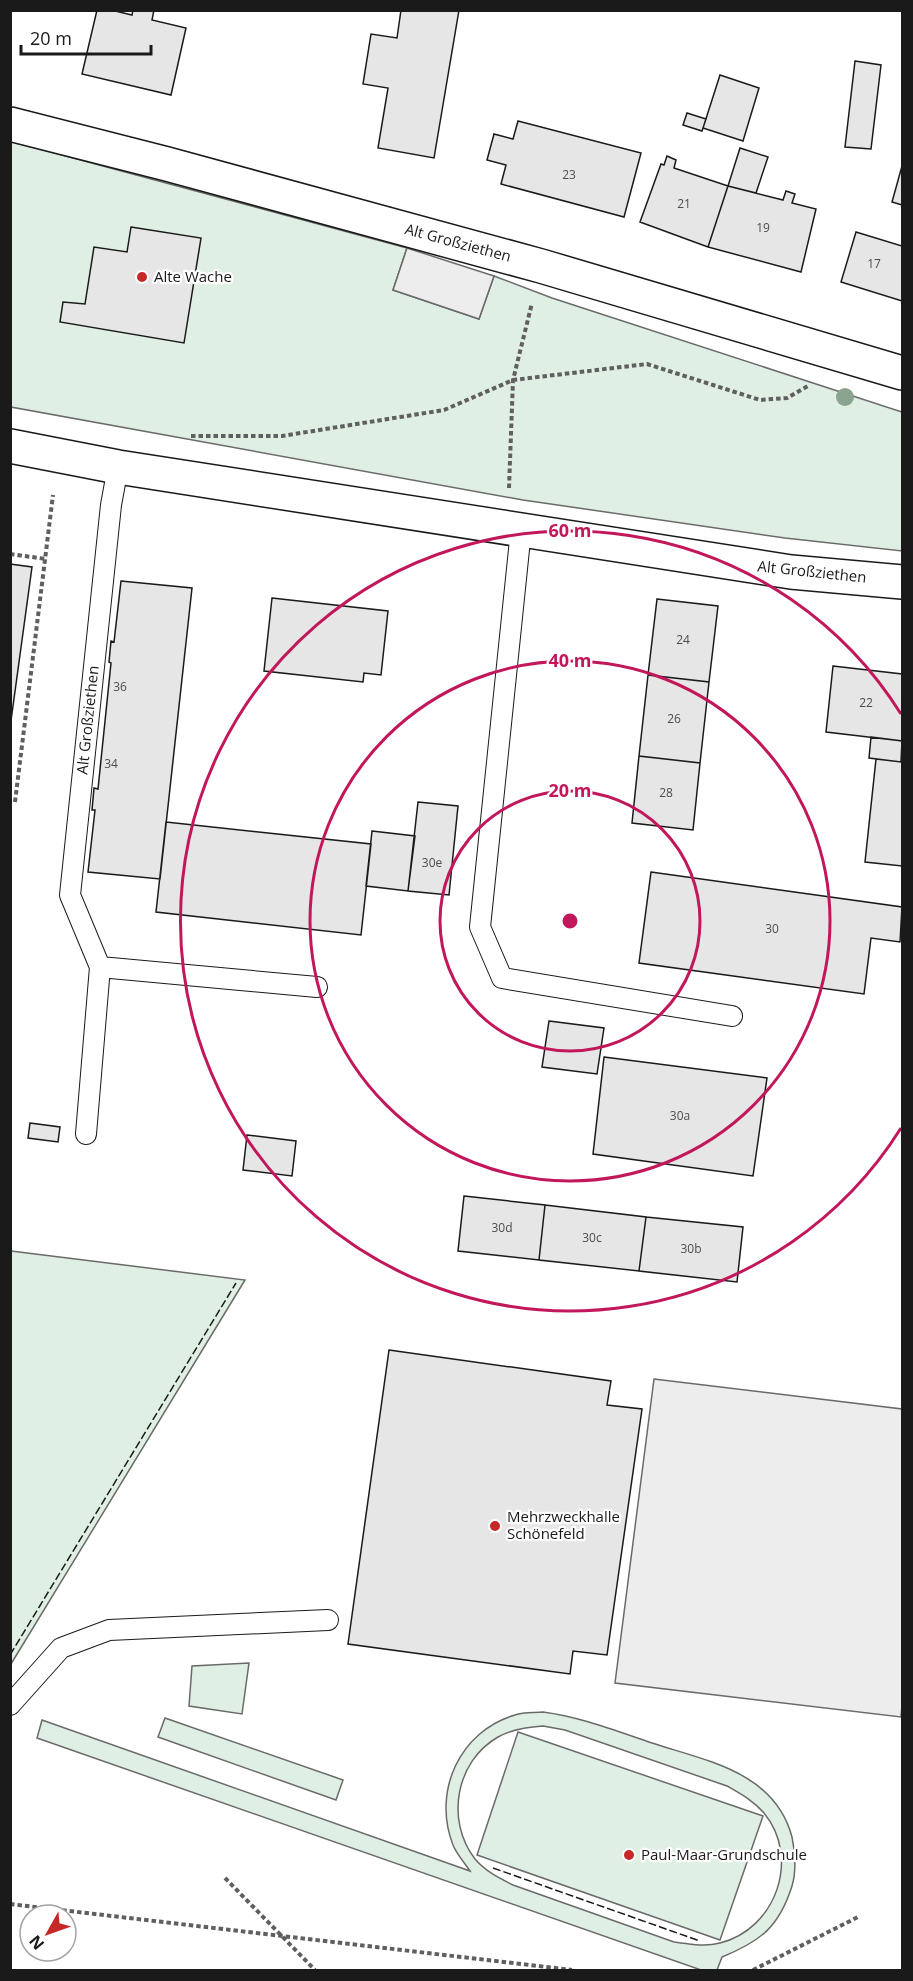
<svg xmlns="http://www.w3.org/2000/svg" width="913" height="1981" viewBox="0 0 913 1981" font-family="'Open Sans',sans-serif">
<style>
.green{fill:#e0efe3;stroke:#6a6a6a;stroke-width:1.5;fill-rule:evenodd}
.parking{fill:#ededed;stroke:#6a6a6a;stroke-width:1.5}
.building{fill:#e6e6e6;stroke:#1a1a1a;stroke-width:1.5}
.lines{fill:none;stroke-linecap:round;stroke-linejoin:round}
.service-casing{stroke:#1a1a1a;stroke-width:22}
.minor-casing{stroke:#1a1a1a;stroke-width:36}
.tertiary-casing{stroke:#1a1a1a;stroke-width:36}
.path{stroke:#5f5f5f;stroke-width:4;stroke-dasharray:4.5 3;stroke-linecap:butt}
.service{stroke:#fff;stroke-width:20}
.minor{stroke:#fff;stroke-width:33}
.tertiary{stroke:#fff;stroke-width:33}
.fence{stroke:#1a1a1a;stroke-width:1.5;stroke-dasharray:8 3;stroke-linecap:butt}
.tree{fill:#8aa48f}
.ring{fill:none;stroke:#c2185b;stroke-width:3}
.poi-dot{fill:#c62828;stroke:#fff;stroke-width:2}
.labels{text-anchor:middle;stroke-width:4.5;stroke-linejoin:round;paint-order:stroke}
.number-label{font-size:12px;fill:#4d4d4d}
.street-label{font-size:15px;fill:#1a1a1a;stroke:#fff}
.poi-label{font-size:15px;fill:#1a1a1a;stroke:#fff;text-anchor:start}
.centre{fill:#c2185b;stroke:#fff;stroke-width:3}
.ring-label{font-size:18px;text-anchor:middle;font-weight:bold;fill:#c2185b;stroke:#fff;stroke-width:4.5;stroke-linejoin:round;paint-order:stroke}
</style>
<rect width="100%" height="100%" fill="#fff"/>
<path class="green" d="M 10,141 L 407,248 L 393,290 L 479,319 L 494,276 L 552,298 L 902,412 L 902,551 L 785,538 L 523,500 L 11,407 Z
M 11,1251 L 245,1280 L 11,1664 L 10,1251 Z
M 249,1663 L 242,1714 L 189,1706 L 192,1666 Z
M 543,1712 C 581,1717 616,1731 652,1743 C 707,1761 775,1772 792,1837 C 795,1853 797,1870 792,1886 C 779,1927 761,1941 722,1957 L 717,1970 L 701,1970 L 37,1738 L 42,1720 L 470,1871 C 465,1863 457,1855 453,1845 C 432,1791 460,1731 515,1715 C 524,1712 534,1713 543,1712 ZM 543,1726 L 565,1730 L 727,1786 C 741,1794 754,1801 764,1813 C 801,1858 776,1929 720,1943 C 705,1947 689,1944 674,1942 L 513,1885 C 499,1878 485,1871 475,1859 C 445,1820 456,1761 498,1737 C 512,1729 527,1727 543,1726 Z
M 165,1718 L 343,1780 L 336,1800 L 158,1737 Z
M 518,1732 L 763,1816 L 720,1940 L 477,1855 Z"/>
<path class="parking" d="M 407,248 L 494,276 L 479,319 L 393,290 Z
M 654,1379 L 902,1409 L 902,1706 L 901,1717 L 615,1683 Z"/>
<path class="building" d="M 97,10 L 111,10 L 132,15 L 133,10 L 154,10 L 152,20 L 186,28 L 171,95 L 82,74 Z
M 401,10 L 459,10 L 434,158 L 378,148 L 388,88 L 363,84 L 371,34 L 397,38 Z
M 855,61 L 881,65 L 871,149 L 845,147 Z
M 720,75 L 759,88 L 743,141 L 703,128 Z
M 687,113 L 706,119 L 702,131 L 683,125 Z
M 518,121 L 641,153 L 624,217 L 501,184 L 506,165 L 487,160 L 494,134 L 513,139 Z
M 740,148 L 768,157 L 756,193 L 728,186 Z
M 667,156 L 676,160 L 674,168 L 728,186 L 708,247 L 640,222 L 661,164 L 664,165 Z
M 902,166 L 902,205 L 892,202 Z
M 728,186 L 783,200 L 786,191 L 795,194 L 792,203 L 816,209 L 801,272 L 708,247 Z
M 131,227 L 201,238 L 184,343 L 60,322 L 63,302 L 85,304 L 94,247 L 127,252 Z
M 856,232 L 902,246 L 902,301 L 841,282 Z
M 10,564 L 32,567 L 10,728 Z
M 121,581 L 192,588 L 160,879 L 88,872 L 95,810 L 92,810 L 94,788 L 98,789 L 111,663 L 109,662 L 111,641 L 114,642 Z
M 272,598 L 388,611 L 381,675 L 364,673 L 363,682 L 264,671 Z
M 657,599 L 718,606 L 709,682 L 648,675 Z
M 833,666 L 902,674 L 902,741 L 826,732 Z
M 648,675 L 709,682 L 700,763 L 639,756 Z
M 871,737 L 902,741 L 901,762 L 869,758 Z
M 902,748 L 902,866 L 865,862 L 876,759 L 901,762 Z
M 639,756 L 700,763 L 693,830 L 632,823 Z
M 418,802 L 458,806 L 449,895 L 408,891 Z
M 166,822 L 371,844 L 361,935 L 156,912 Z
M 372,831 L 415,836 L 408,891 L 366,886 Z
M 651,872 L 902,907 L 900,942 L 871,938 L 864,994 L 639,963 Z
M 549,1021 L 604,1028 L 597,1074 L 542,1067 Z
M 604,1057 L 767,1078 L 753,1176 L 593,1154 Z
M 30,1123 L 60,1127 L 58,1142 L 28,1138 Z
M 247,1135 L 296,1141 L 292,1176 L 243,1170 Z
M 464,1196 L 545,1205 L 539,1260 L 458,1251 Z
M 545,1205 L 646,1217 L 639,1271 L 539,1260 Z
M 646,1217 L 743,1227 L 737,1282 L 639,1271 Z
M 389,1350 L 611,1381 L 607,1405 L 642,1409 L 607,1655 L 573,1651 L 570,1674 L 348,1644 Z"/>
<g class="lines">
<defs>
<path id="service" d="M 521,530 L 480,927 L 502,978 L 732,1016
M 100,967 L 317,987
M 86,1134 L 100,967 L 70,895 L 111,505 L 118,467
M 10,1705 L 61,1648 L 109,1630 L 328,1620"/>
<path id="minor" d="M 10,124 L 167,164 L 541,266 L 902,373"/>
<path id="tertiary" d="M 10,446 L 118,467 L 791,572 L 902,582"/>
</defs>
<use href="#service" class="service-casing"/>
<use href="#minor" class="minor-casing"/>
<use href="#tertiary" class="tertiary-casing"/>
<path class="path" d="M 191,436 L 282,436 L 444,410 L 513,380 L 647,364 L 760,400 L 787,398 L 808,386
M 509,488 L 513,380 L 532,303
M 10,554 L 46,559
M 15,802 L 53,495
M 225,1878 L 315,1970
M 10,1904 L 572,1970
M 753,1970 L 860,1916"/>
<use href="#service" class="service"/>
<use href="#minor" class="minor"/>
<use href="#tertiary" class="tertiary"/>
<path class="fence" d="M 10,1655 L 236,1283
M 493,1868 L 700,1941"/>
</g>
<circle class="tree" cx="845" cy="397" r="9"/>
<g class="ring">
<circle cx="570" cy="921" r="130"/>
<circle cx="570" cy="921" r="260"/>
<path d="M901 1128A390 390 0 1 1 901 714"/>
</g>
<g class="poi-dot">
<circle cx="142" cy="277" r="6"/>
<circle cx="495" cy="1526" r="6"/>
<circle cx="629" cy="1855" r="6"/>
</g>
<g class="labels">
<g class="number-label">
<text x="569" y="179">23</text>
<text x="684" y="208">21</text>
<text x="763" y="232">19</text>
<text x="874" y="268">17</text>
<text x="683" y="644">24</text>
<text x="120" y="691">36</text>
<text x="866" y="707">22</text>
<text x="674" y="723">26</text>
<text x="111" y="768">34</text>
<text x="666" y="797">28</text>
<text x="432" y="867">30e</text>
<text x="772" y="933">30</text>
<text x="680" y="1120">30a</text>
<text x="502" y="1232">30d</text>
<text x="592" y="1242">30c</text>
<text x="691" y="1253">30b</text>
</g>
<g class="street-label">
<text transform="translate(458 243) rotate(15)" y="5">Alt Großziethen</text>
<text transform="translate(812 572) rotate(6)" y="5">Alt Großziethen</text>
<text transform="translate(88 720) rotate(-84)" y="5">Alt Großziethen</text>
</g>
<g class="poi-label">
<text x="154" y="282">Alte Wache</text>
<text x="507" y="1522">Mehrzweckhalle<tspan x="507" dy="17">Schönefeld</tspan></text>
<text x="641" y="1860">Paul-Maar-Grundschule</text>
</g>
</g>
<circle cx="570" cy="921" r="9" class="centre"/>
<g class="ring-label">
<text x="570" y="537">60 m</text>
<text x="570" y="667">40 m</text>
<text x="570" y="797">20 m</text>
</g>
<rect width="913" height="1981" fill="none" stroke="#1a1a1a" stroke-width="24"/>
<g transform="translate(48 1933) rotate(230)"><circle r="28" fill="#ffffff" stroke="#a3a3a3" stroke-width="1.5"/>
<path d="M0-4.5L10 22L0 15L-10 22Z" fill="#c62828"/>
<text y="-9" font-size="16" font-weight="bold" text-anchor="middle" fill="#1a1a1a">N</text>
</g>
<path d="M21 45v9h130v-9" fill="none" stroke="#1a1a1a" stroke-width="3"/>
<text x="30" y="45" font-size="18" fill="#1a1a1a" stroke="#ffffff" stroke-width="4.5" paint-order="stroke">20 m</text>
</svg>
